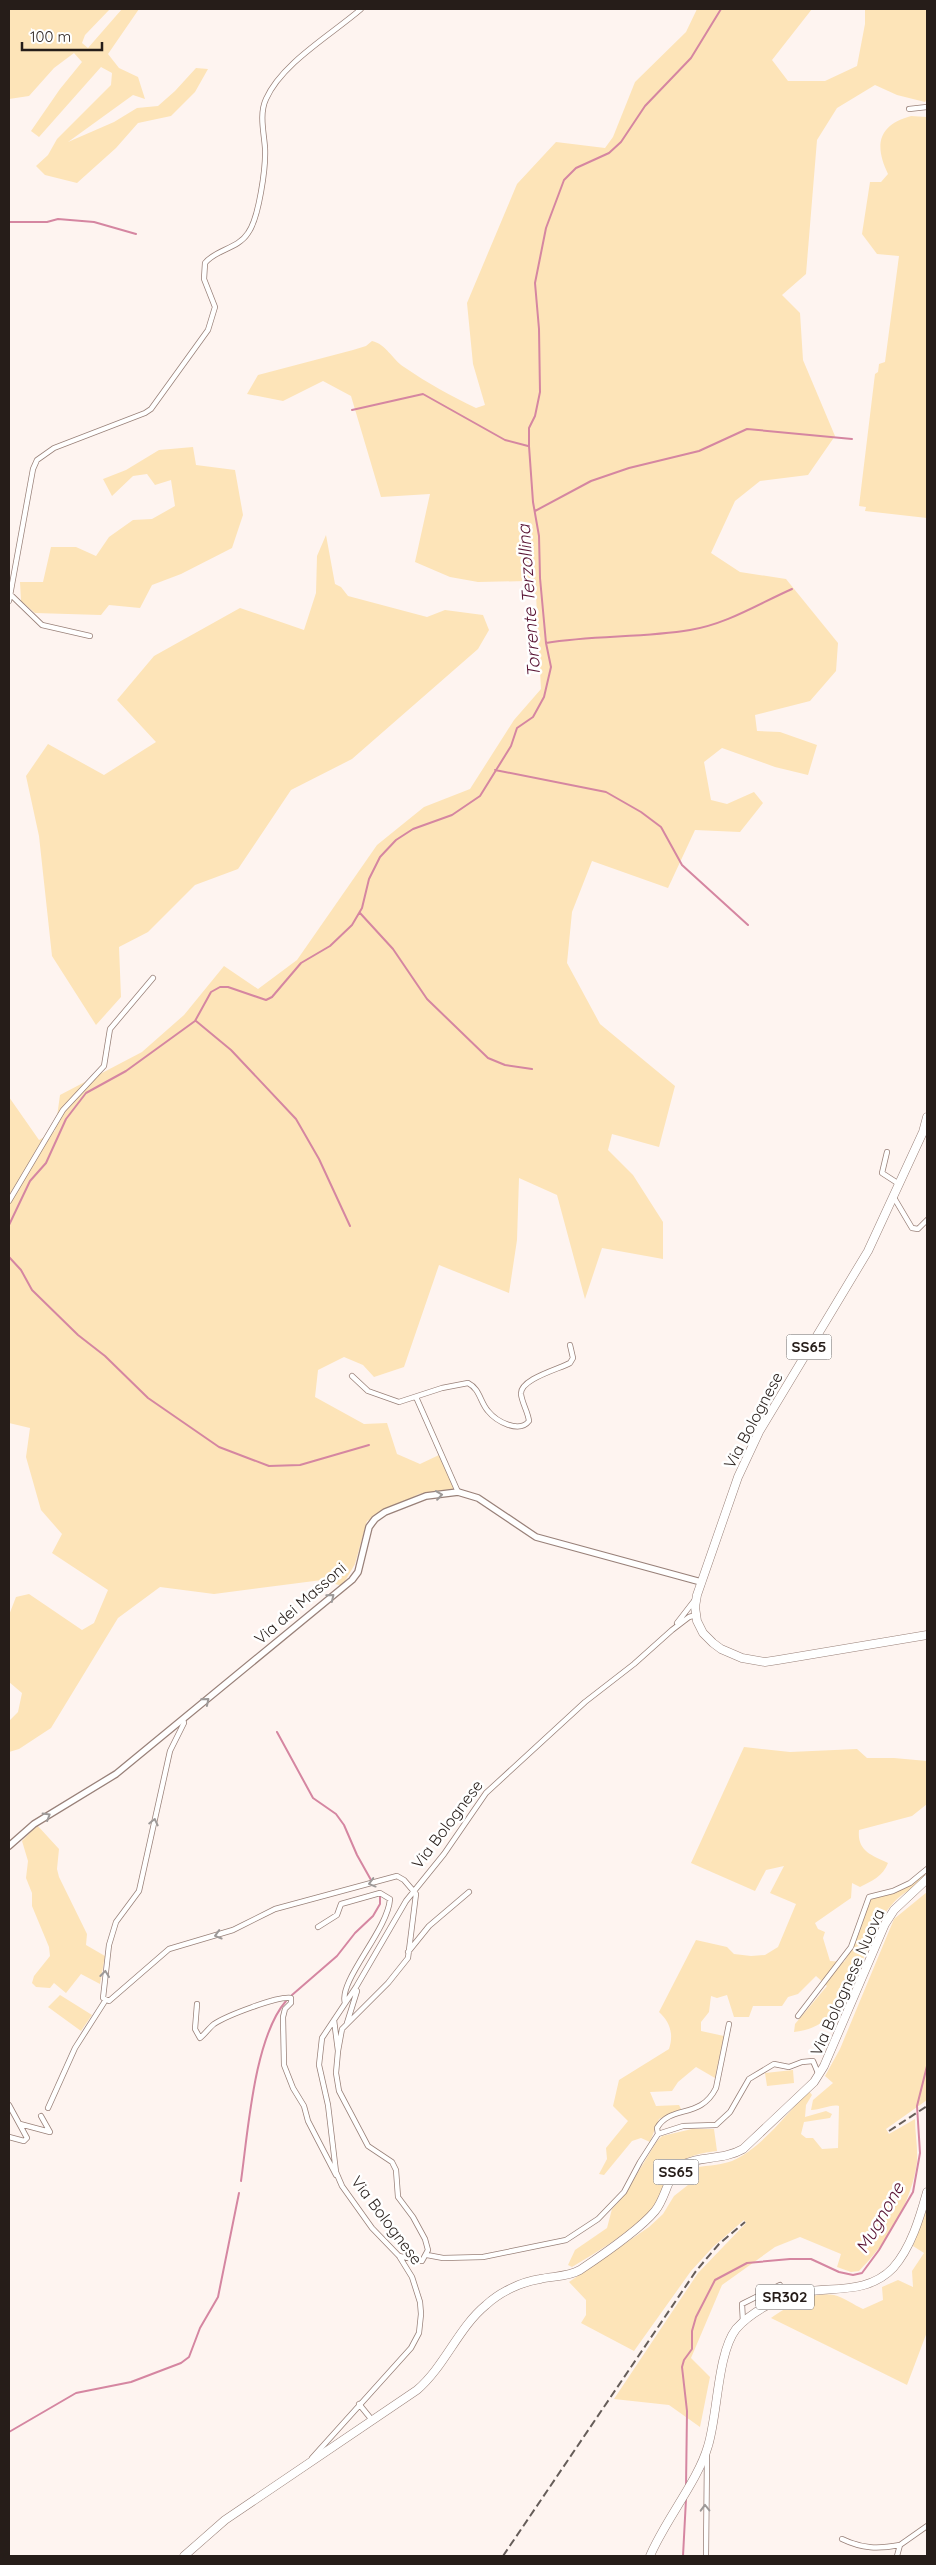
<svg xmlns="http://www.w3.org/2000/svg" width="936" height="2565" viewBox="0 0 936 2565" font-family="Quicksand,sans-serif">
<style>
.green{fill:#fde4b8}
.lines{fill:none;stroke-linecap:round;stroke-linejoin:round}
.stream{stroke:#d586a1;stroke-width:2}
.minor-casing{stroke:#998179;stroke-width:6}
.tertiary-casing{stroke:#998179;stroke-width:8}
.primary-casing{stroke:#998179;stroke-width:9}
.minor{stroke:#fff;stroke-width:4.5}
.tertiary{stroke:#fff;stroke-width:5.5}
.primary{stroke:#fff;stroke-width:8}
.rail{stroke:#665d59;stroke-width:2;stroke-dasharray:8 4;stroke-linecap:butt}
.oneway{stroke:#9d9998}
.labels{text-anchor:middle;stroke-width:5;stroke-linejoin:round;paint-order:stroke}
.shield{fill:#fff;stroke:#67615e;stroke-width:1}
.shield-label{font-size:15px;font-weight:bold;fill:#261d19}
.street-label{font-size:16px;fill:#261d19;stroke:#fff}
.water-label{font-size:18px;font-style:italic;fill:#571131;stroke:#fff}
</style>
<rect width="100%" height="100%" fill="#fef4f0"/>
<path class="green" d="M 9,9 L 110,9 L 85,35 L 82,43 L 88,48 L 122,9 L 139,9 L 108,54 L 119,68 L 138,77 L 145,99 L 133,95 L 68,142 L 114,122 L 137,108 L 158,106 L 175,91 L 196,68 L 208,69 L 195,92 L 171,116 L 138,123 L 116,148 L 77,183 L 45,175 L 36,166 L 48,155 L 57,139 L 111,85 L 112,73 L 101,67 L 39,137 L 31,131 L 60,89 L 82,62 L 74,53 L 54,68 L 29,96 L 9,99 Z
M 697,9 L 812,9 L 772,60 L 788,81 L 825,81 L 857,66 L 865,24 L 865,9 L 927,9 L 927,99 L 925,102 L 897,95 L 875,85 L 837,108 L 817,140 L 806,274 L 782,295 L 800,313 L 803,360 L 835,436 L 808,475 L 760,481 L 735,501 L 711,553 L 740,572 L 786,579 L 838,643 L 836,671 L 810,701 L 755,715 L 757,731 L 780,732 L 817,745 L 808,775 L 775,767 L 722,748 L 704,762 L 711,800 L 727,804 L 754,792 L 763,803 L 740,832 L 695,830 L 668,888 L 592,861 L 572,912 L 567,963 L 600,1024 L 675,1086 L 659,1147 L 612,1134 L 608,1150 L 633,1175 L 663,1222 L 663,1259 L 602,1248 L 585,1299 L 557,1195 L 519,1178 L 517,1240 L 509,1293 L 439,1265 L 404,1367 L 374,1377 L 363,1365 L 344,1357 L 318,1370 L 315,1397 L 364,1424 L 387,1423 L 397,1454 L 420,1464 L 439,1455 L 455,1490 L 419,1494 L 367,1521 L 355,1564 L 342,1586 L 322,1580 L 214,1594 L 160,1587 L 118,1618 L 51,1728 L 19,1749 L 9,1752 L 9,1721 L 18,1712 L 22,1693 L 9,1682 L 9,1615 L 16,1597 L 29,1594 L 82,1630 L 94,1623 L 108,1590 L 52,1553 L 62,1534 L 41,1510 L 26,1457 L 30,1428 L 9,1423 L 9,1097 L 39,1140 L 55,1131 L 60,1095 L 142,1052 L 184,1015 L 224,966 L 258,989 L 297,960 L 377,845 L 424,807 L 470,789 L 514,720 L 541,689 L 536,595 L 526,581 L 478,582 L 450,577 L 415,562 L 430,494 L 381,497 L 351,396 L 323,381 L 283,401 L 247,394 L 258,375 L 353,350 L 366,346 L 372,341 C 386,344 392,359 404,367 C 427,383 451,396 476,408 L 485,405 L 473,364 L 467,303 L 517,184 L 556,142 L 605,148 L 613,137 L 635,82 L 686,32 Z
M 911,116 L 927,117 L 927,518 L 865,511 L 866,507 L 859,506 L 875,374 L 878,372 L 879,364 L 885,362 L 899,256 L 877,254 L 862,234 L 870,182 L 881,182 L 888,174 C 874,145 878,125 911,116 Z
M 193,447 L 196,465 L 235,470 L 243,515 L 232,548 L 181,574 L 152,585 L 140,608 L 109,605 L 101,615 L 35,613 L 21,601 L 20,582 L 43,582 L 51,547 L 76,547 L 96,556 L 109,537 L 133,520 L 152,519 L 175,506 L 171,480 L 155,485 L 147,474 L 133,476 L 112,496 L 103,479 L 126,470 L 159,450 Z
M 326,535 L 335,584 L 341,587 L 348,596 L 427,617 L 445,610 L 483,615 L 489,630 L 478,649 L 352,759 L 291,790 L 238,869 L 195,885 L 148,932 L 119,947 L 121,997 L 96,1025 L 52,956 L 39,836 L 26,776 L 48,744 L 104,775 L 156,742 L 117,700 L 154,656 L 240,608 L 304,630 L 316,593 L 317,556 Z
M 744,1747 L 790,1752 L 857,1749 L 867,1758 L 894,1758 L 927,1761 L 927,1804 L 912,1816 L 859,1830 C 857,1851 871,1855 888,1863 C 883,1876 872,1881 860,1887 L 852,1883 L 851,1898 L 815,1923 L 818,1929 L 825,1932 L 823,1938 L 830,1961 L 844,1962 C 858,1941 863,1922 870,1898 L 894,1892 L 926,1872 C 924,1884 911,1888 902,1895 C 895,1900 887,1910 882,1918 C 858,1958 851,2027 794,2032 L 795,2024 L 827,1986 L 816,1976 L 798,1994 L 788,1997 L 782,2006 L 753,2006 L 749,2017 L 734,2017 L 727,1995 L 717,1998 L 711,1996 L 709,2012 L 701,2022 L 701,2031 L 724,2036 L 715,2078 L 696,2067 L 678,2082 L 672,2091 L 650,2092 L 656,2106 L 679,2105 L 681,2109 L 659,2119 L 650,2142 L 641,2138 L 632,2141 L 604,2175 L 599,2174 L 607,2159 L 606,2148 L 628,2121 L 613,2106 L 619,2080 L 669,2049 C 674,2034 670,2022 659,2012 L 696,1940 L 727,1947 L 734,1954 L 751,1956 L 765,1955 L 778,1947 L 796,1904 L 770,1893 L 784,1866 L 766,1870 L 755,1891 L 691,1863 Z
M 37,1825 L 59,1849 L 57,1869 L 59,1877 L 87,1934 L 86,1945 L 105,1956 L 100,1984 L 81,1974 L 66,1993 L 54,1983 L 50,1988 L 36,1987 L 32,1983 L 34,1976 L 50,1956 L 49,1947 L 32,1906 L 32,1893 L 26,1878 L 28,1861 L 22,1841 Z
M 927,1892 L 927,2100 L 886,2129 L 889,2134 L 915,2119 C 915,2133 918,2148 917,2162 C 912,2201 887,2243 859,2271 L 851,2272 L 837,2267 L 841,2254 L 800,2237 L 775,2247 L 722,2285 L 691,2358 L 710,2377 L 700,2427 L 669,2405 L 614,2399 L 698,2273 L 746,2223 L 744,2220 L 713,2247 L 691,2271 L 634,2351 L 581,2323 L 586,2315 L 586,2300 L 569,2282 L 649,2227 L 663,2214 L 674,2196 L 688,2185 L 686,2173 L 690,2169 C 703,2165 719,2166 732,2161 C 762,2148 786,2114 809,2091 L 812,2095 L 806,2105 L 805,2117 L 826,2111 L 832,2114 L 830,2118 L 804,2122 L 801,2134 L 806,2138 L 813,2138 L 822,2149 L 838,2148 L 839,2106 C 831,2104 821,2110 811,2110 L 813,2100 L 833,2083 L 825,2076 L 840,2049 L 894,1919 Z
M 60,1995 L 92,2015 L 81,2031 L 48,2007 Z
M 793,2070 L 794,2083 L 767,2086 L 765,2073 Z
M 692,2129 L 714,2129 L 717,2151 C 655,2158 678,2185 645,2216 C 624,2236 597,2252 572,2267 L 568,2265 L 575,2250 L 607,2228 L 612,2209 L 623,2197 L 657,2141 L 662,2136 Z
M 927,2208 L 927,2332 L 907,2385 L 771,2318 C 788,2307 811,2291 834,2295 C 843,2297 854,2305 863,2309 L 883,2300 L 882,2287 L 898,2280 L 913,2287 L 912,2271 L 924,2253 L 913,2246 Z"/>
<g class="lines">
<path class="stream" d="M 9,222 L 47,222 L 58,219 L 94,222 L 136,234
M 352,410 L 423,394 L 505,440 L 528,446
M 535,511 L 591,481 L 629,468 L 699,451 L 747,429 L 852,439
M 546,643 C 593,635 642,638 690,630 C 727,624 758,604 792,589
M 495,770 L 606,792 L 641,812 L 661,827 L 682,865 L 748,925
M 360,913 L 393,949 L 427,999 L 488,1058 L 505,1065 L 532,1069
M 196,1021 L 231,1050 L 296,1119 L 319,1159 L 350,1226
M 9,1225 L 30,1181 L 46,1163 L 66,1119 L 86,1093 L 126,1071 L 195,1021 L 211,992 L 220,987 L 228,987 L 266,1000 L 272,997 L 301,963 L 330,946 L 352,925 L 362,908 L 369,879 L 380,857 L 396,840 L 413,829 L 452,815 L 480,796 L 511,746 L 517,728 L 533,717 L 544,697 L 551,667 L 546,643 L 540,578 L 539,536 L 533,502 L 529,446 L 529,428 L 535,416 L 540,392 L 539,329 L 535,283 L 546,228 L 564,180 L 576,168 L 609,153 L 621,142 L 645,106 L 691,58 L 721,9
M 9,1257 L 21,1270 L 32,1290 L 78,1335 L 105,1356 L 148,1398 L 219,1447 L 269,1466 L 300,1465 L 369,1445
M 277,1732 L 313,1798 L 336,1814 L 344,1825 L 357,1855 L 371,1880
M 292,1995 L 337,1956 L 355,1933 L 373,1916 L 380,1904 L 380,1896
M 241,2181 C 248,2132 254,2038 286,2001
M 9,2432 L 76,2393 L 131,2382 L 181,2363 L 189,2357 L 200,2328 L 218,2297 L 239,2193
M 686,2487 L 687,2411 L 682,2367 L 684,2360 L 692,2349 L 692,2331 L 696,2317 L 715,2280 L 747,2263 L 790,2259 L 811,2259 L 839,2272 L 853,2275 L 862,2273 L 879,2250 L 913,2192 L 920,2153 L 917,2106 L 927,2066
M 683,2556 L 686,2499"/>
<defs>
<path id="minor" d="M 909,109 L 927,107
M 11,595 L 42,625 L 90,636
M 9,601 L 33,469 L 37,460 L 54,448 L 145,413 L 151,409 L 208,330 L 215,307 L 204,279 L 205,263 C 216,249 238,249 248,233 C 259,218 266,167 265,148 C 264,133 259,114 266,99 C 282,63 331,35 361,9
M 887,1152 L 882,1173 L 899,1184
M 893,1196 L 912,1228 L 918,1229 L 927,1220
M 9,1201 L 63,1110 L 104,1066 L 110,1029 L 153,978
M 352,1376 L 368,1391 L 399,1402 L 442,1388 L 468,1383 C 480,1389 480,1402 488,1411 C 496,1421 519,1434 529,1421 C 528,1412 522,1403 521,1394 C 520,1379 559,1369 570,1363 L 573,1358 L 570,1345
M 416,1397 L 458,1492
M 677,1623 L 694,1601
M 183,1720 L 184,1723 L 170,1751 L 139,1891 L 116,1922 L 109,1945 L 103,1998 L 109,2001 L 169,1949 L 233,1930 L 275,1909 L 397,1876 L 404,1880 L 416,1894 L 408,1958 L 388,1983 L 342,2029 L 338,2051
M 318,1927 L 337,1915 L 341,1904 L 380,1893 L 390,1899 C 388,1930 338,1981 345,2003
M 408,1952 L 429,1926 L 469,1892
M 197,2004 L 195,2029 L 200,2038 C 205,2034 209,2028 214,2024 C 226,2016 277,1996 291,1998 L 291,2003 L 285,2009 L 283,2017 L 284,2065 L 293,2088 L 304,2106 L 308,2121 L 336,2175
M 798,2016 L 851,1947 L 869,1897 L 893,1891 L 910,1883 L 927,1869
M 334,2020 L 338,2051 L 336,2073 L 339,2091 L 368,2146 L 392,2162 L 396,2170 L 398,2197 L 413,2217 L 425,2239 L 428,2250 L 422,2261 L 399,2256
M 347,2023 L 357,1991
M 729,2024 L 716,2088 C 700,2120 671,2104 657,2128 L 658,2134 L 683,2126 L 716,2125 L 730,2112 L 749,2079 L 774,2064 L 789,2067 L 802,2062 L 813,2061 L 818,2073
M 9,2105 L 27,2138 L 24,2141 L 9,2137
M 48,2108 L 75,2048 L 105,2001
M 20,2124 L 50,2132 L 41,2116
M 427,2255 L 443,2258 L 483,2257 L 566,2240 L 598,2219 L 624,2192 L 640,2162 L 658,2134
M 743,2322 L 742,2304 L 780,2285
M 359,2404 L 372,2420
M 312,2458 L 411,2348 L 419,2333 L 421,2314 L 420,2302 L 412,2277 L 399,2256 L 372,2228 L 342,2186 L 336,2172 L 328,2105 L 319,2065 L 322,2038 L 356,1987 L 406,1901 L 444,1854 L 486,1793 L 585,1702 L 634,1664 L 672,1630 L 689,1617 L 696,1615
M 842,2539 C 863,2549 878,2549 900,2545
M 706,2556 L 707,2455
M 897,2556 L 900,2545 L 927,2526"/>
<path id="tertiary" d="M 9,1846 L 34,1824 L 116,1774 L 352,1580 L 358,1572 L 369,1527 L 375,1519 L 385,1512 L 426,1496 L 458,1492 L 478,1498 L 536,1537 L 701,1582"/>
<path id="primary" d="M 927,1117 L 923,1132 L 868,1251 L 759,1432 L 738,1477 L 697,1595 L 695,1607 L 697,1621 L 703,1633 L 713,1643 L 721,1649 L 742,1658 L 765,1662 L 778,1660 L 927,1635
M 184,2556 L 225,2520 L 417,2390 C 445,2366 458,2328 486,2305 C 500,2292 521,2282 540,2279 C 553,2276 568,2277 580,2270 C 601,2256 639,2230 655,2211 C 666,2198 667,2176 681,2166 C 699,2155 722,2161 743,2149 L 814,2082 L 824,2066 L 885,1924 L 894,1910 L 927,1879
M 650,2556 C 665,2520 698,2481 708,2446 C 718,2414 717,2354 736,2329 C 750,2313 777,2298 798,2293 C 831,2286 867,2295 893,2268 C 911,2248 920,2217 927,2192"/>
</defs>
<use href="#minor" class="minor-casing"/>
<use href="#tertiary" class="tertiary-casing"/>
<use href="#primary" class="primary-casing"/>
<use href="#minor" class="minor"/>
<use href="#tertiary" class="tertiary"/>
<use href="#primary" class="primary"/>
<path class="rail" d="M 889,2131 L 927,2106
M 503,2556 L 696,2271 L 719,2244 L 745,2222"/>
</g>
<defs><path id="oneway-chevron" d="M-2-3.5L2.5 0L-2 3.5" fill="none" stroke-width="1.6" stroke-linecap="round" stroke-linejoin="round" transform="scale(1.25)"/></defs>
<g class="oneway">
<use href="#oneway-chevron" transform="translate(439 1495) rotate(-8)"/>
<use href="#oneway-chevron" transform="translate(331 1597) rotate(-39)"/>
<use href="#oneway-chevron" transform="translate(206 1701) rotate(-40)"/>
<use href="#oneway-chevron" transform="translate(47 1816) rotate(-31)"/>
<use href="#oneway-chevron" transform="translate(154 1822) rotate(-77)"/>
<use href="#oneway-chevron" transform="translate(372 1883) rotate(165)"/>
<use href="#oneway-chevron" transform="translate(218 1935) rotate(164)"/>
<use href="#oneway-chevron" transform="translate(105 1974) rotate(-83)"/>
<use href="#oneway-chevron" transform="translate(705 2508) rotate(-91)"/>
</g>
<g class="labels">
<g class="shield">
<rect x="786.5" y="1334.5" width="45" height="25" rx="4"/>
<rect x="653.5" y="2159.5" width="45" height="25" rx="4"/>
<rect x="756" y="2284.5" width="58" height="25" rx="4"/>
</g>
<g class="shield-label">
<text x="809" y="1352">SS65</text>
<text x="676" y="2177">SS65</text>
<text x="785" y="2302">SR302</text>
</g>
<g class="street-label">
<text transform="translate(753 1420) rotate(-62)" y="6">Via Bolognese</text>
<text transform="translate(300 1603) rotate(-41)" y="6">Via dei Massoni</text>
<text transform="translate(447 1824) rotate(-53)" y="6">Via Bolognese</text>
<text transform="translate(847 1982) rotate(-66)" y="6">Via Bolognese Nuova</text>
<text transform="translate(387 2220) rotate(53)" y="6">Via Bolognese</text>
</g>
<g class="water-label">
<text transform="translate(529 601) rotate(-94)" y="6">Torrente Terzollina</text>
<text transform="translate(880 2218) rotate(-60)" y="6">Mugnone</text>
</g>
</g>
<rect width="936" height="2565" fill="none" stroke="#261d19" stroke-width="20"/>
<path d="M22 42v8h80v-8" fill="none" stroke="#261d19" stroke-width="2.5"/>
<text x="30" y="42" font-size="15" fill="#261d19" stroke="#ffffff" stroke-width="4" paint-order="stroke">100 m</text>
</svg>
